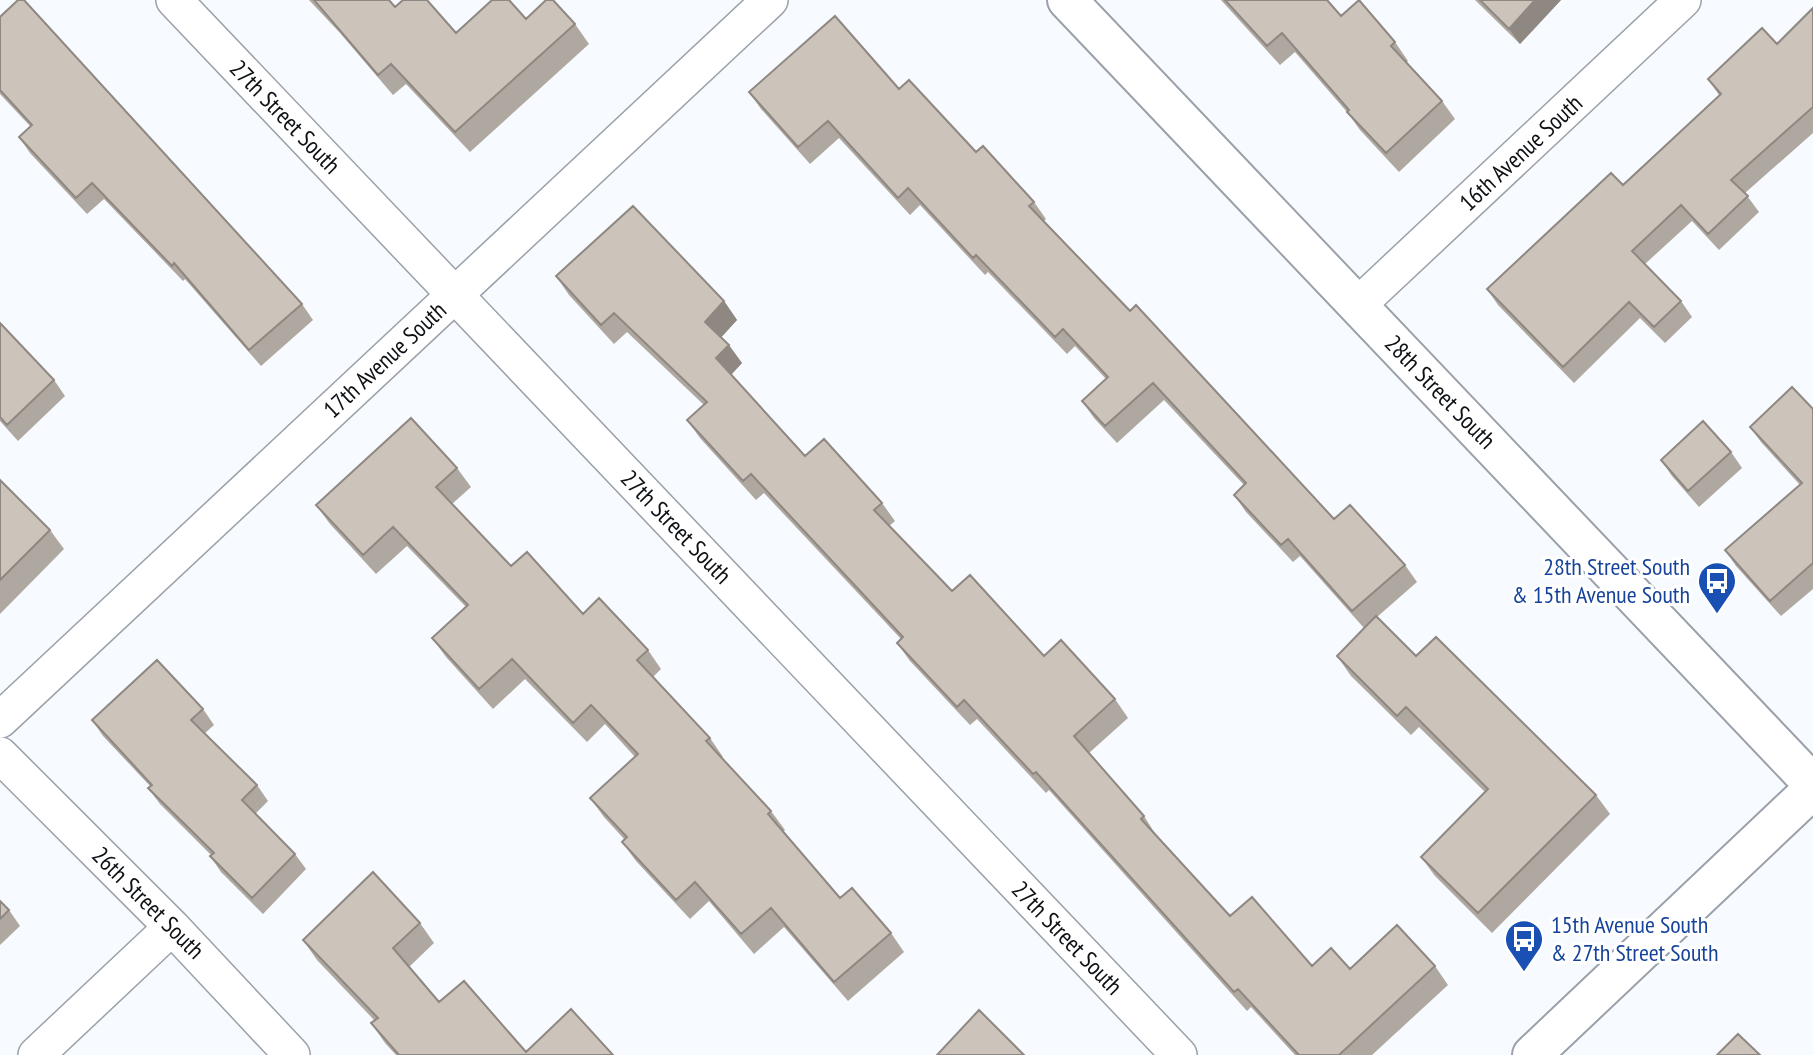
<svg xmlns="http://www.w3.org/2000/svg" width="1813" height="1055" viewBox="0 0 1813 1055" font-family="'PT Sans Narrow',sans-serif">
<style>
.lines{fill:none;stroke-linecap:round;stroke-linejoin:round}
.street-casing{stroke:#9aa1aa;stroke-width:38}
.secondary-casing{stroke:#9aa1aa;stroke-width:42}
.street{stroke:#fff;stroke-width:35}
.secondary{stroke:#fff;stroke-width:38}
.wall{fill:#afa8a0}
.shaded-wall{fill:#8f8882}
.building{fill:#ccc3ba;stroke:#8f8882;stroke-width:2}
.labels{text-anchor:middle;stroke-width:6;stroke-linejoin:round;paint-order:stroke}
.street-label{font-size:24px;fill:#0e1114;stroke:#fff}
.transit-label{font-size:24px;fill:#164399;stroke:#fff;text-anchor:end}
</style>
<rect width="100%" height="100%" fill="#f7fafe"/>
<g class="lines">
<defs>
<path id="street" d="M 174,0 L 1179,1055
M 1358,305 L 1683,0
M 0,720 L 770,0
M 0,755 L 172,927 L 292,1055
M 36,1055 L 172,927"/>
<path id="secondary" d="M 1067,0 L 1813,784
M 1532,1055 L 1813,789"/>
</defs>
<use href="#street" class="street-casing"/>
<use href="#secondary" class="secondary-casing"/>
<use href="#street" class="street"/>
<use href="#secondary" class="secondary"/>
</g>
<path class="wall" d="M 309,0 L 389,0 L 395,7 L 456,33 L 526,19 L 575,24 L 589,44 L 470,152 L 406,84 L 393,95 L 340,33 Z
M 1221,0 L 1327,0 L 1341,16 L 1395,42 L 1408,61 L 1406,63 L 1442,101 L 1455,119 L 1399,172 L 1360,130 L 1347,112 L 1295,52 L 1280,65 Z
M 1475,0 L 1561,0 L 1520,44 Z
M 1813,8 L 1813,133 L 1745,193 L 1759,212 L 1719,250 L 1692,221 L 1645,264 L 1681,301 L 1692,317 L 1665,343 L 1640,318 L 1574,383 L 1498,305 L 1487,289 L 1623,185 L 1719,95 L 1708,79 L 1777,44 Z
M 0,17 L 302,304 L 313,320 L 261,366 L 185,279 L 183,281 L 104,199 L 87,214 L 30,153 L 19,137 L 30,126 L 0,94 Z
M 899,89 L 1034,202 L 1046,219 L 1044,221 L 1334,519 L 1405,565 L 1417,582 L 1377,617 L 1416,656 L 1596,795 L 1610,814 L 1492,933 L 1435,876 L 1421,857 L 1485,792 L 1419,727 L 1411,735 L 1351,676 L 1337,656 L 1364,628 L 1300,556 L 1293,562 L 1246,512 L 1234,495 L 1244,485 L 1164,400 L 1117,443 L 1094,418 L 1082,401 L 1106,379 L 1075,346 L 1067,354 L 988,272 L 985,275 L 920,205 L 910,215 L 839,138 L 810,164 L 761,109 L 749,92 Z
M 556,276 L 724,301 L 737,320 L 721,337 L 742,363 L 731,375 L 805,456 L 882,503 L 895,521 L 889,526 L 952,591 L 1044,656 L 1115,699 L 1128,718 L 1089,753 L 1144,816 L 1156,835 L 1230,916 L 1312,966 L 1350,969 L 1435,966 L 1448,985 L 1372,1055 L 1295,1055 L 1251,1007 L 1247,1011 L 1049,790 L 1046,793 L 977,719 L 970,725 L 910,661 L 897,643 L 901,639 L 764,493 L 756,500 L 700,438 L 687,420 L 704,405 L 627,332 L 614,344 L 569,295 Z
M 0,323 L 54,380 L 65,396 L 18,441 L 0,421 Z
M 1813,409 L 1813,589 L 1781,616 L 1736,566 L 1725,550 L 1800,485 L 1761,442 L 1750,427 Z
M 1731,452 L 1742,468 L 1699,507 L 1672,476 L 1661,460 Z
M 457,468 L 471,487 L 452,504 L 511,566 L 583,614 L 648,650 L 661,669 L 653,677 L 710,738 L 723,757 L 722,758 L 771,811 L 785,830 L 783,832 L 840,898 L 891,933 L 904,952 L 848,1001 L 784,927 L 754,954 L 709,901 L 690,919 L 636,861 L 622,842 L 625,840 L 604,817 L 590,798 L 635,757 L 605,724 L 587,742 L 525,679 L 493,709 L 446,657 L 432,638 L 466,607 L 407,546 L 376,574 L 330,524 L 316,505 Z
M 0,480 L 50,530 L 64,549 L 0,614 Z
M 203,709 L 214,725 L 204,734 L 257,785 L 268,801 L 255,814 L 295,854 L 306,869 L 263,914 L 221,872 L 210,856 L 211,855 L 160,804 L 148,788 L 150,786 L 103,736 L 92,720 Z
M 0,901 L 9,910 L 20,926 L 0,945 Z
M 420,923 L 434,943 L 409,967 L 439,1002 L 526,1052 L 613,1055 L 396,1055 L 385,1043 L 371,1023 L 375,1021 L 317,960 L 303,940 Z"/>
<path class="shaded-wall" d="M 1535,0 L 1561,0 L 1520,44 L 1509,29 Z
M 724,301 L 737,320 L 718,341 L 705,322 Z
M 729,345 L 742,363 L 729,377 L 716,358 Z"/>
<path class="building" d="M 18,0 L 24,0 L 302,304 L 249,350 L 174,263 L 172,266 L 92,183 L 76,198 L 19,137 L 32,125 L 0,90 L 0,17 Z
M 314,0 L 389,0 L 395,7 L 403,0 L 427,0 L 456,33 L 492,0 L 509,0 L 526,19 L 546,0 L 553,0 L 575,24 L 455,132 L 391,64 L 378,75 Z
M 1225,0 L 1327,0 L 1341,16 L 1359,0 L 1395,42 L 1391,46 L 1442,101 L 1386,153 L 1347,112 L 1349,110 L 1282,33 L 1267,46 Z
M 1480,0 L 1535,0 L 1509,29 Z
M 1813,8 L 1813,107 L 1731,180 L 1748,196 L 1708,234 L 1681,205 L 1632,251 L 1681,301 L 1654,327 L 1629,302 L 1563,367 L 1487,289 L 1611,173 L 1623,185 L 1721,94 L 1708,79 L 1762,28 L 1777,44 Z
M 835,16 L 899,89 L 909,80 L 976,152 L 983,146 L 1034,202 L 1029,206 L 1130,311 L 1136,305 L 1334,519 L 1350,505 L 1405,565 L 1352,611 L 1288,539 L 1281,545 L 1234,495 L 1246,483 L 1153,383 L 1105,426 L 1082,401 L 1108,377 L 1063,329 L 1055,337 L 976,255 L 973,258 L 908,188 L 898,198 L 828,121 L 798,147 L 749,92 Z
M 633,206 L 724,301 L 705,322 L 729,345 L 716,358 L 805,456 L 824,439 L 882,503 L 874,510 L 952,591 L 970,575 L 1044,656 L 1061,640 L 1115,699 L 1074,736 L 1144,816 L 1141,819 L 1230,916 L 1252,897 L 1312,966 L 1331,948 L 1350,969 L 1397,925 L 1435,966 L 1339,1055 L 1299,1055 L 1238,989 L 1234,992 L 1036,772 L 1033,774 L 964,700 L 957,707 L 897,643 L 903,637 L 751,474 L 743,481 L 687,420 L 707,402 L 614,313 L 601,325 L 556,276 Z
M 0,323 L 54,380 L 7,425 L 0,417 Z
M 1792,387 L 1813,409 L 1813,563 L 1770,601 L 1725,550 L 1802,483 L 1750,427 Z
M 411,418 L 457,468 L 436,487 L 511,566 L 527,552 L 583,614 L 599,598 L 648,650 L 637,660 L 710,738 L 706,741 L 771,811 L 768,814 L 840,898 L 852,888 L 891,933 L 834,982 L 771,908 L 741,934 L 695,882 L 676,900 L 622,842 L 627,837 L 590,798 L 638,754 L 591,705 L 573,723 L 512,659 L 479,689 L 432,638 L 468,605 L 393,527 L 363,555 L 316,505 Z
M 1703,421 L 1731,452 L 1688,491 L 1661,460 Z
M 0,480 L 50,530 L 0,580 Z
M 1376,616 L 1416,656 L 1436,637 L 1596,795 L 1478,913 L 1421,857 L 1488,789 L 1406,707 L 1397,716 L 1337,656 Z
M 157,660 L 203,709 L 191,720 L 257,785 L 242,800 L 295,854 L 252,898 L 210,856 L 214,853 L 148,788 L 152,785 L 92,720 Z
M 373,872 L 420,923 L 393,948 L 439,1002 L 464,981 L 526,1052 L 571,1009 L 613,1055 L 399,1055 L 371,1023 L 378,1018 L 303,940 Z
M 0,901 L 9,910 L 0,919 Z
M 979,1010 L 1024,1055 L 937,1055 Z
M 1738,1034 L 1760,1055 L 1717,1055 Z"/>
<defs>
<symbol id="bus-pin" viewBox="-11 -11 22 30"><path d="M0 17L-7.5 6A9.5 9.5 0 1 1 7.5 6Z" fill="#1a4fb4" stroke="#fff"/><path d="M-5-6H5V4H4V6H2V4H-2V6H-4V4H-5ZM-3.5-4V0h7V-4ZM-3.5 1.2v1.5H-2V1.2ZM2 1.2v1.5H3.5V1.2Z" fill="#fff"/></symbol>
</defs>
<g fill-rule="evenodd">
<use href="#bus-pin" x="1695" y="559" width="44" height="60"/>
<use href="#bus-pin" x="1502" y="917" width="44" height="60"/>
</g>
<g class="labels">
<g class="street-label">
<text transform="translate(285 117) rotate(46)" y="8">27th Street South</text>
<text transform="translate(1521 153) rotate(-43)" y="8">16th Avenue South</text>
<text transform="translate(385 360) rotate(-43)" y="8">17th Avenue South</text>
<text transform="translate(1440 392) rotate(46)" y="8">28th Street South</text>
<text transform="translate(676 527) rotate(46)" y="8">27th Street South</text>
<text transform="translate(148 903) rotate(45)" y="8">26th Street South</text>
<text transform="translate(1067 938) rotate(46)" y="8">27th Street South</text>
</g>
<g class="transit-label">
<text x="1690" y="575">28th Street South<tspan x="1690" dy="28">&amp; 15th Avenue South</tspan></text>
<text x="1551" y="933" text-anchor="start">15th Avenue South<tspan x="1551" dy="28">&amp; 27th Street South</tspan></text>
</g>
</g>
</svg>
